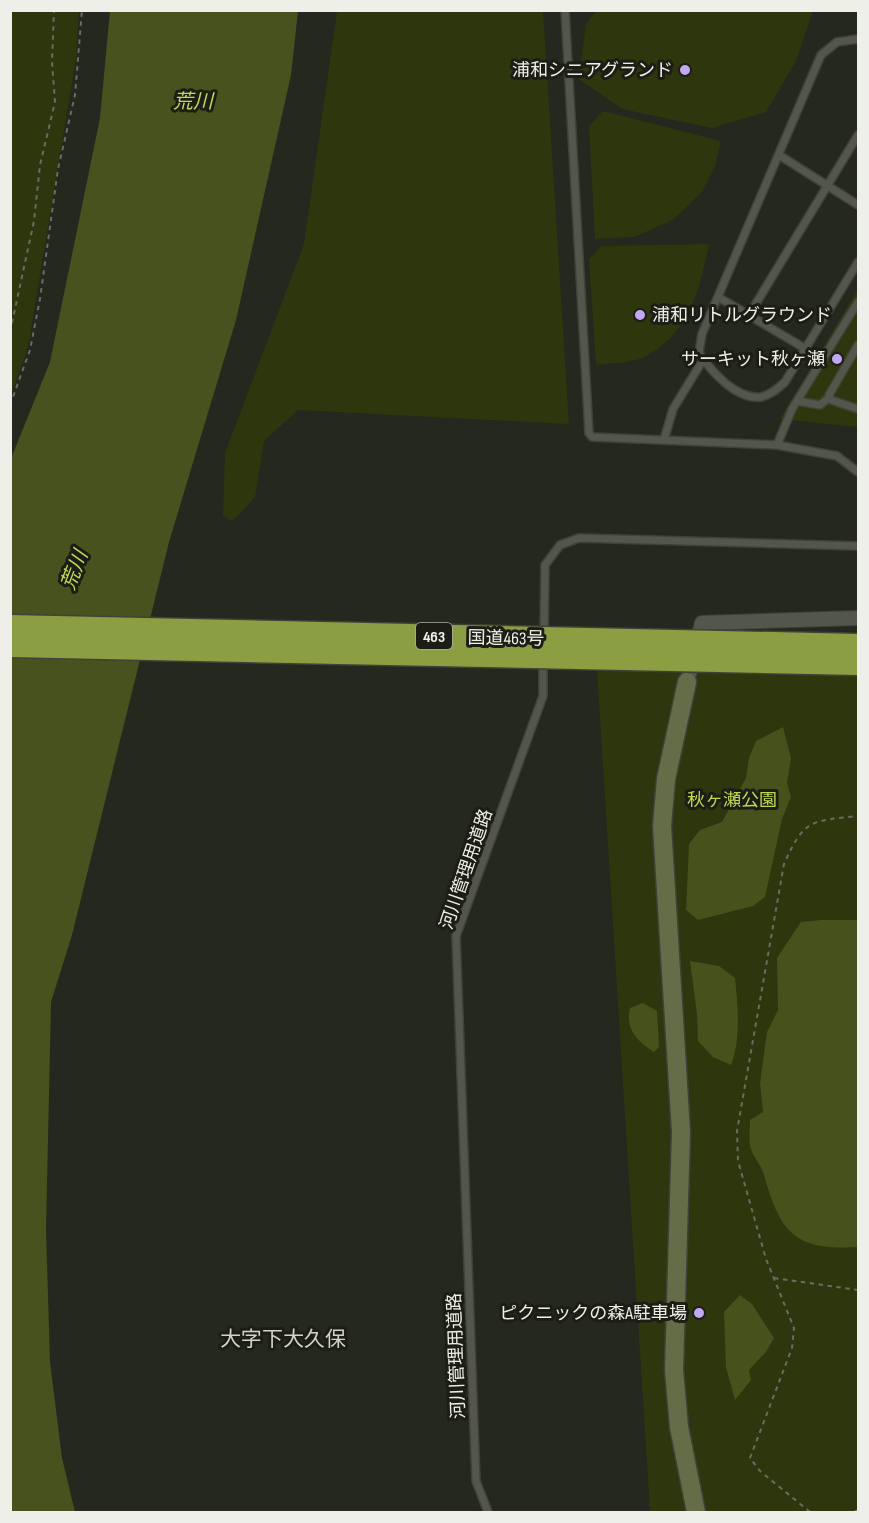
<svg xmlns="http://www.w3.org/2000/svg" width="869" height="1523" viewBox="0 0 869 1523" font-family="'Sofia Sans Condensed','Noto Sans JP',sans-serif">
<style>
.green{fill:#2e360d}
.forest{fill:#46511c}
.water{fill:#48521e}
.lines{fill:none;stroke-linecap:round;stroke-linejoin:round}
.lane-casing{stroke:#404239;stroke-width:10}
.street-casing{stroke:#404239;stroke-width:16}
.secondary-casing{stroke:#404239;stroke-width:21}
.path{stroke:#696c63;stroke-width:2;stroke-dasharray:4.5 4.5;stroke-linecap:butt}
.lane{stroke:#53564a;stroke-width:7}
.street{stroke:#53564a;stroke-width:14}
.secondary{stroke:#646c48;stroke-width:18}
.highway-bridge-casing{stroke:#404239;stroke-width:27;stroke-linecap:butt}
.highway-bridge{stroke:#8b9e42;stroke-width:24}
.poi-dot{fill:#c1a8f3;stroke:#1c1e15;stroke-width:2}
.labels{text-anchor:middle;stroke-width:6;stroke-linejoin:round;paint-order:stroke}
.shield{fill:#1c1e15;stroke:#aeb0a9;stroke-width:1.5}
.shield-label{font-size:16px;font-weight:bold;fill:#edefe8}
.poi-label{font-size:18px;fill:#edefe8;stroke:#1c1e15;text-anchor:end}
.street-label{font-size:18px;fill:#edefe8;stroke:#1c1e15}
.park-label{font-size:18px;fill:#bdd855;stroke:#1c1e15}
.water-label{font-size:20px;font-style:italic;fill:#c0da57;stroke:#1c1e15}
.quarter-label{font-size:21px;fill:#d0d4c6;stroke:#1c1e15}
</style>
<rect width="100%" height="100%" fill="#25281e"/>
<path class="green" d="M 11,10 L 79,11 L 76,58 L 28,347 L 11,395 Z
M 597,10 L 813,10 L 813,11 L 796,61 L 766,112 L 712,128 L 622,109 L 579,79 L 586,24 Z
M 337,11 L 543,11 L 569,424 L 298,410 L 264,441 L 255,497 L 233,521 L 223,516 L 225,453 L 304,244 Z
M 603,111 L 721,141 L 715,166 L 702,192 L 673,220 L 634,237 L 595,239 L 589,126 Z
M 709,244 C 699,291 690,335 642,358 C 629,363 610,363 596,365 L 589,259 L 601,246 Z
M 858,288 L 858,427 L 780,419 L 852,299 Z
M 597,670 L 858,676 L 858,1512 L 650,1512 Z"/>
<path class="forest" d="M 783,727 L 791,758 L 787,783 L 791,797 L 782,819 L 765,897 L 753,906 L 698,920 L 686,910 L 689,844 L 700,830 L 722,822 L 746,778 L 749,758 L 756,741 Z
M 821,920 L 858,920 L 858,1247 C 792,1251 780,1231 763,1172 C 760,1164 755,1159 752,1152 C 748,1144 750,1129 750,1120 L 763,1112 L 760,1083 L 767,1032 L 778,1010 L 777,958 L 801,922 Z
M 690,961 L 719,966 L 735,978 C 738,1006 741,1039 731,1065 L 713,1057 L 698,1041 L 697,1014 Z
M 643,1003 L 657,1011 L 659,1047 L 654,1052 C 637,1041 625,1029 630,1008 Z
M 740,1295 L 752,1304 L 774,1338 L 766,1352 L 749,1370 L 751,1380 L 735,1400 L 726,1367 L 724,1312 Z"/>
<path class="water" d="M 110,11 L 298,11 L 291,75 L 236,320 L 169,542 L 72,935 L 51,1002 L 46,1230 L 50,1362 L 62,1458 L 75,1512 L 11,1512 L 10,461 L 50,362 L 100,118 Z"/>
<g class="lines">
<defs>
<path id="lane" d="M 565,10 L 589,433 L 592,437 L 777,445 L 837,456 L 858,472
M 858,39 L 837,42 L 821,55 L 702,334 L 699,353 C 711,371 736,400 761,397 C 771,395 778,388 785,382 L 858,262
M 779,155 L 858,205
M 718,297 L 806,349
M 749,315 L 858,135
M 858,345 L 829,395 L 831,400 L 858,409
M 797,401 L 820,405 L 830,397
M 664,440 L 673,409 L 703,360
M 777,445 L 792,409 L 858,302
M 544,636 L 545,565 L 560,545 L 579,538 L 858,546
M 488,1512 L 476,1481 L 456,936 L 543,696 L 543,659"/>
<path id="street" d="M 687,682 L 702,623 L 858,618"/>
<path id="secondary" d="M 687,682 L 666,779 L 662,826 L 681,1132 L 674,1370 L 679,1427 L 696,1512"/>
</defs>
<use href="#lane" class="lane-casing"/>
<use href="#street" class="street-casing"/>
<use href="#secondary" class="secondary-casing"/>
<path class="path" d="M 10,332 L 34,221 L 40,165 L 55,102 L 52,62 L 54,10
M 10,405 L 30,350 L 40,299 L 58,169 L 75,95 L 82,10
M 774,1278 L 858,1290
M 810,1512 L 760,1471 L 750,1458 L 792,1348 L 794,1328 L 766,1259 L 738,1161 L 737,1131 L 784,864 C 804,819 811,821 858,816
M 854,1512 L 858,1510"/>
<use href="#lane" class="lane"/>
<use href="#street" class="street"/>
<use href="#secondary" class="secondary"/>
<defs>
<path id="highway-bridge" d="M 10,627 L 858,646
M 10,645 L 858,663"/>
</defs>
<use href="#highway-bridge" class="highway-bridge-casing"/>
<use href="#highway-bridge" class="highway-bridge"/>
</g>
<g class="poi-dot">
<circle cx="685" cy="70" r="6"/>
<circle cx="640" cy="315" r="6"/>
<circle cx="837" cy="359" r="6"/>
<circle cx="699" cy="1313" r="6"/>
</g>
<g class="labels">
<rect class="shield" x="416" y="623" width="36" height="26" rx="4.5"/>
<g class="shield-label">
<text x="434" y="642">463</text>
</g>
<g class="poi-label">
<text x="673" y="76">浦和シニアグランド</text>
<text x="652" y="321" text-anchor="start">浦和リトルグラウンド</text>
<text x="825" y="365">サーキット秋ヶ瀬</text>
<text x="687" y="1319">ピクニックの森A駐車場</text>
</g>
<g class="street-label">
<text transform="translate(506 638) rotate(1)" y="6">国道463号</text>
<text transform="translate(466 869) rotate(-71)" y="6">河川管理用道路</text>
<text transform="translate(456 1356) rotate(-92)" y="6">河川管理用道路</text>
</g>
<g class="park-label">
<text x="732" y="806">秋ヶ瀬公園</text>
</g>
<g class="water-label">
<text x="193" y="108">荒川</text>
<text transform="translate(74 570) rotate(-69)" y="7">荒川</text>
</g>
<g class="quarter-label">
<text x="283" y="1346">大字下大久保</text>
</g>
</g>
<rect width="869" height="1523" fill="none" stroke="#edefe8" stroke-width="24"/>
</svg>
